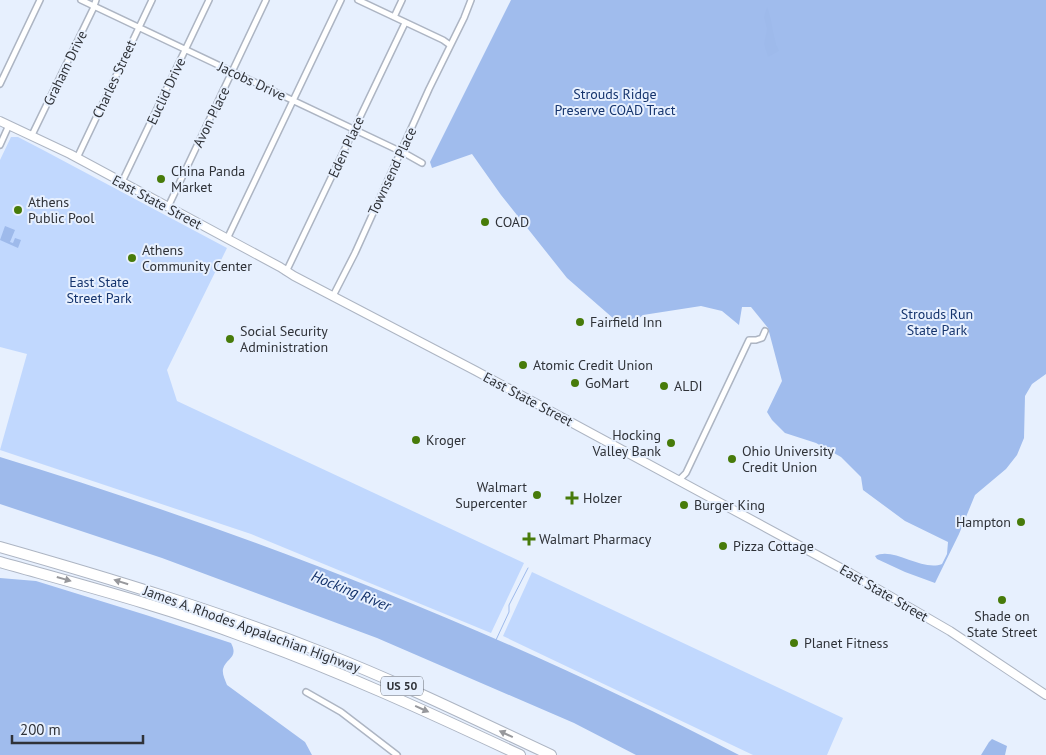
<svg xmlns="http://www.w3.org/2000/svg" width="1046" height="755" viewBox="0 0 1046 755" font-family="'PT Sans',sans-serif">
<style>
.green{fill:#c1d8fe}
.forest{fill:#a0bced}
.water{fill:#9ebaeb}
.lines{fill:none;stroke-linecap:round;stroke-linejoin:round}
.stream{stroke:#9ebaeb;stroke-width:1}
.street-casing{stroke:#adb5c3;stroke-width:8}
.secondary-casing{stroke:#adb5c3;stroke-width:10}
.highway-casing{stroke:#adb5c3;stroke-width:12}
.street{stroke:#fff;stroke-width:5}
.secondary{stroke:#fff;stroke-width:8}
.highway{stroke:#fff;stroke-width:10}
.oneway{fill:#97989c}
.poi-dot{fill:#477b0a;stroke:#e7f0fe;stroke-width:2}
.labels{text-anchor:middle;stroke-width:4;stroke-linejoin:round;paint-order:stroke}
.shield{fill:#e7f0fe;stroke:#666b73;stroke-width:1}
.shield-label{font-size:12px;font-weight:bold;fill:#2f3238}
.street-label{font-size:14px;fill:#2f3238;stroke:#e7f0fe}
.park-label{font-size:14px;fill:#15346d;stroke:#e7f0fe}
.poi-label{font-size:14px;fill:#2f3238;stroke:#e7f0fe;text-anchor:start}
.water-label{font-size:15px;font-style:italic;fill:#113069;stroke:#e7f0fe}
</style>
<rect width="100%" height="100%" fill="#e7f0fe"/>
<path class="green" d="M 11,137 L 18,137 L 43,150 L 227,248 L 167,370 L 177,401 L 524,563 L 491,633 L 251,534 L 0,450 L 27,354 L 0,347 L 0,160 Z
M 532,572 L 843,718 L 827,755 L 753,755 L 503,636 Z"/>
<path class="forest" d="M 511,0 L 1046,0 L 1046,374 L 1032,384 L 1025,396 L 1024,438 L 1017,455 L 1006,469 L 975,495 L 959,534 L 935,583 L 905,572 L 877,559 L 875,556 C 893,546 922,572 942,564 L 947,554 L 948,542 L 905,521 L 863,490 L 861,477 L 841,457 L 816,443 L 785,433 L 772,420 L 767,412 L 782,381 L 768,328 L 751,307 L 742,307 L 739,325 L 722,311 L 701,306 L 643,315 L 632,324 L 614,319 L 567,278 L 501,195 L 472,154 L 432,168 L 430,162 Z
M 0,578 L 36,581 L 146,615 L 231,643 C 239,658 226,658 223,669 C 222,674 225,680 227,685 L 305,742 L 312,755 L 0,755 Z"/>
<path class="water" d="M 767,7 C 773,21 772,37 779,51 L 768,57 L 764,44 L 767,29 L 764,17 Z
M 5,226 L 15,230 L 10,242 L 13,243 L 15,238 L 21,240 L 18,248 L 0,240 Z
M 0,457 C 254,535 503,632 739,755 L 636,755 L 574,723 L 377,638 L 162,558 L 0,504 Z
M 992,739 L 1007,746 L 1005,755 L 981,755 L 989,742 Z"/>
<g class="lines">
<path class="stream" d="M 496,640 L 509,612 L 509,605 L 528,568"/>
<defs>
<path id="street" d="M 81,0 L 406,154 L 422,163
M 358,0 L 443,40 L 450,45
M 394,17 L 402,0
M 0,84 L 40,0
M 32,135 L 93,9 L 96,0
M 0,145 L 9,125
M 77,158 L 152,0
M 122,182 L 209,0
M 168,207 L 266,0
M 227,239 L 341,0
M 286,272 L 405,23
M 333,296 L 355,253 L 429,89 L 464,18 L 471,0
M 679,480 L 686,473 L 749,340 L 756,340 L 762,338 L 765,331
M 306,692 L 341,712 L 397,755"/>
<path id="secondary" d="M 0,121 L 70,154 L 280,267 L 294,276 L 476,371 L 850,573 L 950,631 L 1046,695"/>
<path id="highway" d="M 0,547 C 109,578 218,611 324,653 C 401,683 476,720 551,755
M 0,562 C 81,585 163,606 242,636 C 337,670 428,712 520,755"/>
</defs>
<use href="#street" class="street-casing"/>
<use href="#secondary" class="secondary-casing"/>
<use href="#highway" class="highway-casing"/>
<use href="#street" class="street"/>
<use href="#secondary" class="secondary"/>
<use href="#highway" class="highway"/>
</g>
<defs><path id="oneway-solid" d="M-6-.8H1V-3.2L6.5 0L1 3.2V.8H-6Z" transform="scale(1.25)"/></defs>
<g class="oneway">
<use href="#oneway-solid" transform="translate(64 579) rotate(16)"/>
<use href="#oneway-solid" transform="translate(121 582) rotate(-163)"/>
<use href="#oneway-solid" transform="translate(422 709) rotate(24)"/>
<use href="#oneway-solid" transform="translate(506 734) rotate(-155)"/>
</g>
<g class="poi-dot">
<circle cx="161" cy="179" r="5"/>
<circle cx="18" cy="210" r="5"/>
<circle cx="485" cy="222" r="5"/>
<circle cx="132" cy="258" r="5"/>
<circle cx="580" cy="322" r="5"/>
<circle cx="230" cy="339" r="5"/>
<circle cx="523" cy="365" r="5"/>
<circle cx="575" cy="383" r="5"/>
<circle cx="664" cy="386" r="5"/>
<circle cx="416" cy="440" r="5"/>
<circle cx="671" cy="443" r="5"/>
<circle cx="732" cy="459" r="5"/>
<circle cx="537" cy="495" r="5"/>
<path d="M569.5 490.5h5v5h5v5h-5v5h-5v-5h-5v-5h5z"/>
<circle cx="684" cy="505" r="5"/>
<circle cx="1021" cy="522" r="5"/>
<path d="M526.5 531.5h5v5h5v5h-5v5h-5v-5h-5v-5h5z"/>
<circle cx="723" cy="546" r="5"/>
<circle cx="1002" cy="600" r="5"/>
<circle cx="794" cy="643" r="5"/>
</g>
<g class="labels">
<rect class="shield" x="381" y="676.5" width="42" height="19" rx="4"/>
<g class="shield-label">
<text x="402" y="690">US 50</text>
</g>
<g class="street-label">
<text transform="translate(65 68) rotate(-64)" y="5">Graham Drive</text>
<text transform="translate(114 79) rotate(-65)" y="5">Charles Street</text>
<text transform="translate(252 81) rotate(25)" y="5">Jacobs Drive</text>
<text transform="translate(166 91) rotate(-65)" y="5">Euclid Drive</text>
<text transform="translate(211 117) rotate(-64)" y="5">Avon Place</text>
<text transform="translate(346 147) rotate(-65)" y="5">Eden Place</text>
<text transform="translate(392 171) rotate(-65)" y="5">Townsend Place</text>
<text transform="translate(157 202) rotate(28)" y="5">East State Street</text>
<text transform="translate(528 399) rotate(28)" y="5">East State Street</text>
<text transform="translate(884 593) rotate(30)" y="5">East State Street</text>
<text transform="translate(252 629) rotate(20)" y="5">James A. Rhodes Appalachian Highway</text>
</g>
<g class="park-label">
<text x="615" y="99">Strouds Ridge<tspan x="615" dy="16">Preserve COAD Tract</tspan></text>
<text x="99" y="287">East State<tspan x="99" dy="16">Street Park</tspan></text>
<text x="937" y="319">Strouds Run<tspan x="937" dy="16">State Park</tspan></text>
</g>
<g class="poi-label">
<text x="171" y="176">China Panda<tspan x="171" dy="16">Market</tspan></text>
<text x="28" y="207">Athens<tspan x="28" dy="16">Public Pool</tspan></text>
<text x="495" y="227">COAD</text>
<text x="142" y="255">Athens<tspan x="142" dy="16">Community Center</tspan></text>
<text x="590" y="327">Fairfield Inn</text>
<text x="240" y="336">Social Security<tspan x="240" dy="16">Administration</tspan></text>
<text x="533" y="370">Atomic Credit Union</text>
<text x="585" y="388">GoMart</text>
<text x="674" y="391">ALDI</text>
<text x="661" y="440" text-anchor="end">Hocking<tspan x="661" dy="16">Valley Bank</tspan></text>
<text x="426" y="445">Kroger</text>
<text x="742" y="456">Ohio University<tspan x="742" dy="16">Credit Union</tspan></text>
<text x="527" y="492" text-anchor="end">Walmart<tspan x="527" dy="16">Supercenter</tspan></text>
<text x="583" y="503">Holzer</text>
<text x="694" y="510">Burger King</text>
<text x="1011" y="527" text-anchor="end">Hampton</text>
<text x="539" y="544">Walmart Pharmacy</text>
<text x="733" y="551">Pizza Cottage</text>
<text x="1002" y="621" text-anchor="middle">Shade on<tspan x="1002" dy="16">State Street</tspan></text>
<text x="804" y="648">Planet Fitness</text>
</g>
<g class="water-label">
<text transform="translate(351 591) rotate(22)" y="5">Hocking River</text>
</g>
</g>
<path d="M12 735v8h131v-8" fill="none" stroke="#2f3238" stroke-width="2.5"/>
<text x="20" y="735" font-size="15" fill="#2f3238" stroke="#e7f0fe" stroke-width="4" paint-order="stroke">200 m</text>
</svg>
